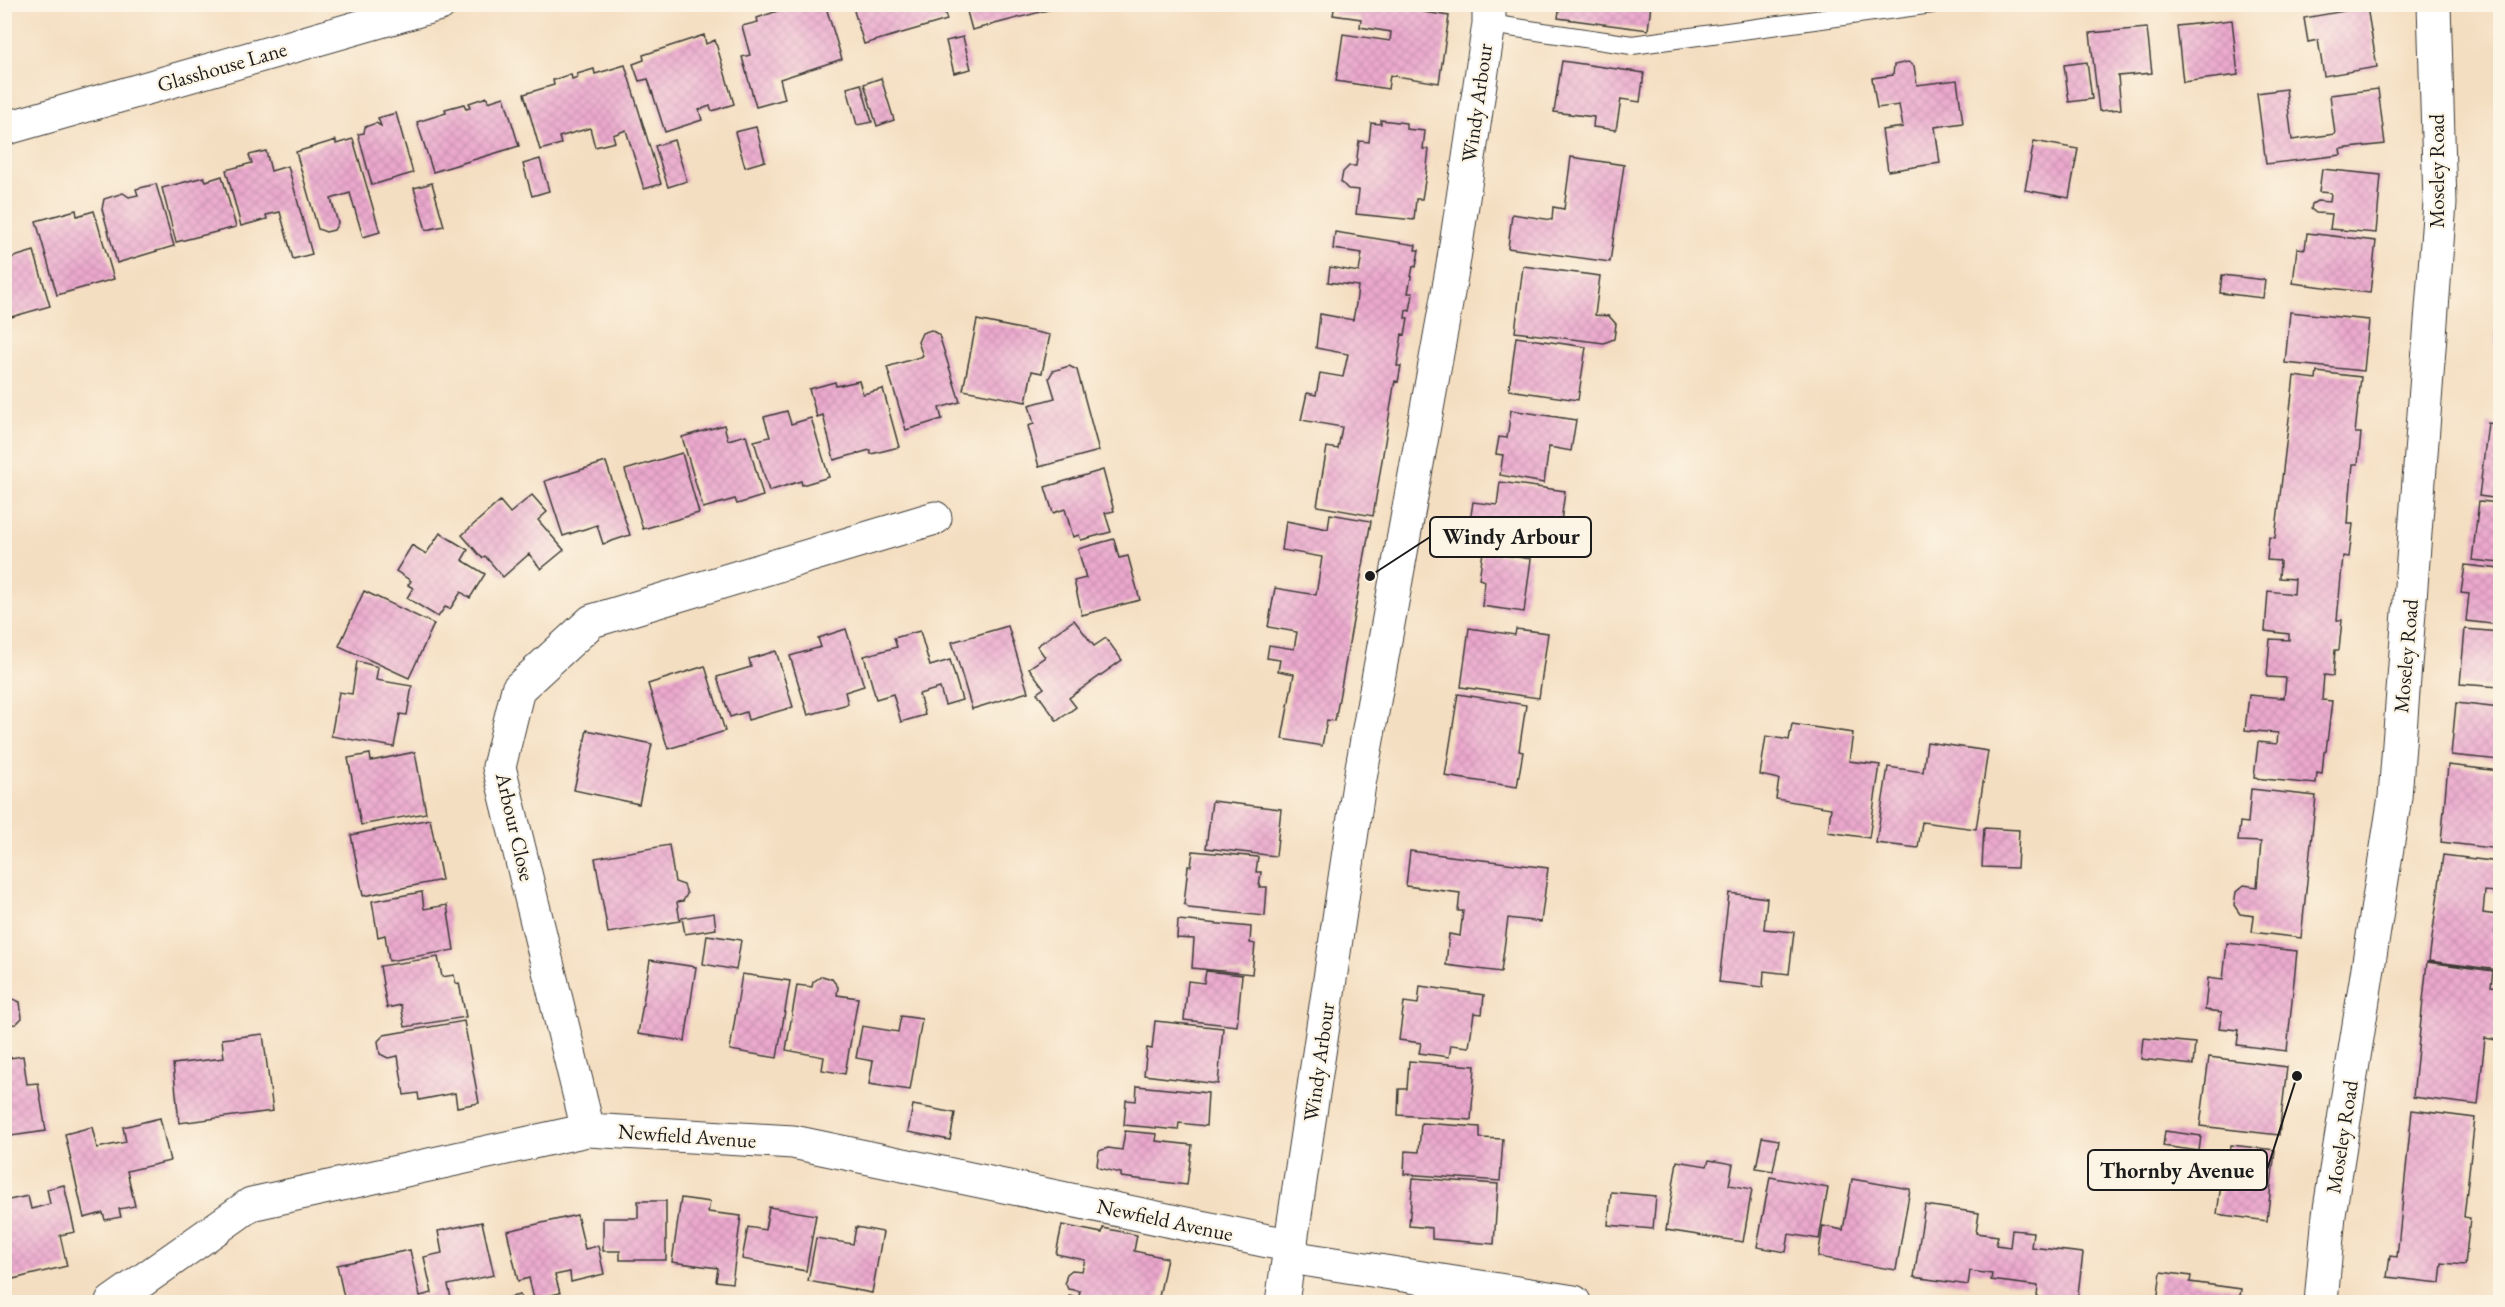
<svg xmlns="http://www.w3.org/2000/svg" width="2505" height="1307" viewBox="0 0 2505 1307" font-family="'EB Garamond',serif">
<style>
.building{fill:url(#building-cross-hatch)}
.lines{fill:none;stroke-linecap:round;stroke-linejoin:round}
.service-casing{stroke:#3c3935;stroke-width:20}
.minor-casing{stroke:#3c3935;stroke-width:35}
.tertiary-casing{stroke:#3c3935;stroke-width:35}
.service{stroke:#fff;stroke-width:18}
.minor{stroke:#fff;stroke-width:33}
.tertiary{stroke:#fff;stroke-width:33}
.labels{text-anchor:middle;stroke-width:4.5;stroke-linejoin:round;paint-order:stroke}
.street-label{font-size:21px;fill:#1c1c1c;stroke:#fcf5e5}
.leader{fill:none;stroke:#1c1c1c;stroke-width:2}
.callout-dot{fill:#1c1c1c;stroke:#fcf5e5;stroke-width:2}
.callout{fill:#fcf5e5;stroke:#1c1c1c;stroke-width:2}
.callout-label{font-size:22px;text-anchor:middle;font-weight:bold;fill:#1c1c1c}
</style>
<defs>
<pattern id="building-cross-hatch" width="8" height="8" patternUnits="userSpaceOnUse" patternTransform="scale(1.5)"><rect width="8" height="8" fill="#eba8ce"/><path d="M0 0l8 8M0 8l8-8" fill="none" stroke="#c990b0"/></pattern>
</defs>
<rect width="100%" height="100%" fill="#fcf5e5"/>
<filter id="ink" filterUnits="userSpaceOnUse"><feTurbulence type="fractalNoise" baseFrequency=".0167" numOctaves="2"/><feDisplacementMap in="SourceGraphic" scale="12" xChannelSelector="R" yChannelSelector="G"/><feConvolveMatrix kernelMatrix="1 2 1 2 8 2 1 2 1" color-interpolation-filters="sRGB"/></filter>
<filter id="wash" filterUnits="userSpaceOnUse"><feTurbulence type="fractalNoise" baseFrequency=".008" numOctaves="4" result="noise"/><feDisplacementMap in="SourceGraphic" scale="24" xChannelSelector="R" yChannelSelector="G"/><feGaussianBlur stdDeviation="1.35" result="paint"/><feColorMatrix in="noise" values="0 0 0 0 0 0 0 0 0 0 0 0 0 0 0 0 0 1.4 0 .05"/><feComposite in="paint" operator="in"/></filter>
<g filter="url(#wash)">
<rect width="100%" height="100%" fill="#f4dec1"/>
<g id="blocks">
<path class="building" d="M 798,4 L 825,4 L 842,59 L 780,79 L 785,99 L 756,107 L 742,57 L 750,55 L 742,26 L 758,22 L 757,18 Z
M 852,4 L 942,4 L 947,20 L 864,44 Z
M 965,4 L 1067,4 L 1067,5 L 972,30 Z
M 1335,4 L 1377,4 L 1412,10 L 1413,4 L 1425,4 L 1423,12 L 1449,16 L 1439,83 L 1390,75 L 1388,89 L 1336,81 L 1343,34 L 1390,41 L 1391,32 L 1360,27 L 1361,19 L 1333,15 Z
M 1560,4 L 1651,4 L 1648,30 L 1558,18 Z
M 2367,7 L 2377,67 L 2324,76 L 2318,40 L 2308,42 L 2304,18 Z
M 2232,20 L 2238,75 L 2183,82 L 2177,26 Z
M 2147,28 L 2152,73 L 2118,76 L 2121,109 L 2099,111 L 2090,33 Z
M 704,35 L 706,44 L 715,40 L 734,104 L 712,111 L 710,106 L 699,110 L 702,120 L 665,132 L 648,79 L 639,81 L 633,64 L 644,60 L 643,55 Z
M 963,37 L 971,69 L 954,73 L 946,41 Z
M 1562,61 L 1644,73 L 1640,102 L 1621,99 L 1616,130 L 1593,127 L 1594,117 L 1554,112 Z
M 1908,62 L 1914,66 L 1917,85 L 1957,80 L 1963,123 L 1935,127 L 1940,163 L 1888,171 L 1882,130 L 1903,127 L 1899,105 L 1877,108 L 1872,78 L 1893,75 L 1894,65 Z
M 2087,62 L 2092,99 L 2069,102 L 2064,65 Z
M 625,65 L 661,184 L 644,189 L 626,130 L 613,135 L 615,142 L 595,147 L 590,128 L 559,137 L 561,144 L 540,150 L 524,94 L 554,85 L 553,80 L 571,74 L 572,79 L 578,77 L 577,74 L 594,69 L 595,74 Z
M 881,78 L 894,120 L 877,126 L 864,84 Z
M 861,84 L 872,122 L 857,125 L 847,88 Z
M 2286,89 L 2292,140 L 2335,134 L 2330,95 L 2378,89 L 2385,144 L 2340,149 L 2341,155 L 2266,164 L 2257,93 Z
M 487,97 L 488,102 L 504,97 L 519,146 L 433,172 L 417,122 L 446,113 L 445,109 L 464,104 L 466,109 L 470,108 L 469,103 Z
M 396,113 L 413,173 L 372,185 L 358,134 L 364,133 L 365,127 L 376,123 L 381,126 L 378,118 Z
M 1381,120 L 1406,123 L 1406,129 L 1425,131 L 1423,149 L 1429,149 L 1426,175 L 1422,199 L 1416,199 L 1414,220 L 1356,214 L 1359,190 L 1348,189 L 1341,182 L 1343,172 L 1349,166 L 1356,166 L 1359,141 L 1369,142 L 1371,123 L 1381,124 Z
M 756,127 L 765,161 L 745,167 L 735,132 Z
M 353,139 L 380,232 L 363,237 L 350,193 L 331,199 L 338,223 L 334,230 L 326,232 L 318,229 L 296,152 L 336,140 L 336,144 Z
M 674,140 L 687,181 L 668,187 L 655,146 Z
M 2034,141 L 2078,149 L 2069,198 L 2025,190 Z
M 266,151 L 271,171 L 288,166 L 312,254 L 293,259 L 280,212 L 266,215 L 267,219 L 241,226 L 226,170 L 252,163 L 249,155 Z
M 1571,157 L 1624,165 L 1610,262 L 1508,248 L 1512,214 L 1552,220 L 1553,207 L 1564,209 Z
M 540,159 L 549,191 L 532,196 L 523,164 Z
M 2322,169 L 2381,175 L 2376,233 L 2330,229 L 2332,214 L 2316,213 L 2311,209 L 2312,204 L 2317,201 L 2330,202 L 2331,193 L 2319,192 Z
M 222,176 L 236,227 L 176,242 L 162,188 L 204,177 L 206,181 Z
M 432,183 L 444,226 L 426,230 L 414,188 Z
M 156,184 L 174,246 L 117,263 L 102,209 L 104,199 L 123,193 L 129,197 L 138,195 L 136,189 Z
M 76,210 L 77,216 L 94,211 L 114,279 L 57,295 L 36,221 Z
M 1335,232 L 1416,245 L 1415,250 L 1419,250 L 1416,267 L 1413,266 L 1408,293 L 1413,293 L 1410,311 L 1406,310 L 1405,318 L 1408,318 L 1405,335 L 1402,334 L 1397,366 L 1401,366 L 1398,382 L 1395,381 L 1394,386 L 1373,516 L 1317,506 L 1327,447 L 1338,449 L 1342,427 L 1301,420 L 1307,393 L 1316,395 L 1320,373 L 1343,377 L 1348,354 L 1316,348 L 1320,314 L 1353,320 L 1356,304 L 1358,286 L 1328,282 L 1330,267 L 1359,272 L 1362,253 L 1333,249 Z
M 2307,233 L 2376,241 L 2370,293 L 2293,283 L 2297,248 L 2305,249 Z
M 34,251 L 50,306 L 4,319 L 4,260 Z
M 1523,266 L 1600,276 L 1595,315 L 1609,316 L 1616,324 L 1614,339 L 1604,343 L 1515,332 Z
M 2222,275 L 2265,280 L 2263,298 L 2220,293 Z
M 2290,312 L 2369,320 L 2364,371 L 2285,363 Z
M 2499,312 L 2500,312 L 2500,346 L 2495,345 Z
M 977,320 L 1050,335 L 1042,373 L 1032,371 L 1026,402 L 963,390 Z
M 931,330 L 939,335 L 960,402 L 939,408 L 942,419 L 906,430 L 887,367 L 923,356 L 918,342 L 922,333 Z
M 1516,337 L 1586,347 L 1578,400 L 1509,390 Z
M 1069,366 L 1077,370 L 1099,451 L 1039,467 L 1028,426 L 1034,424 L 1029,405 L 1055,398 L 1049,378 L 1053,371 Z
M 2317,372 L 2361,377 L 2355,433 L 2361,433 L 2358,464 L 2353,464 L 2350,495 L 2348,524 L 2353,524 L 2349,557 L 2343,556 L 2337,620 L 2342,620 L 2339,650 L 2335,650 L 2333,676 L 2324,675 L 2322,700 L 2332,701 L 2326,751 L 2324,752 L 2322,774 L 2317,773 L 2316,784 L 2254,778 L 2258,742 L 2277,744 L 2278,733 L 2245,730 L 2249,695 L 2284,698 L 2286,678 L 2267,677 L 2270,639 L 2289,640 L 2289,634 L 2265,631 L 2268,591 L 2294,594 L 2295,579 L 2279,578 L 2280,561 L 2267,560 L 2269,537 L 2275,538 L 2294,376 L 2316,379 Z
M 859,381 L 863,394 L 883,389 L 899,447 L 871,454 L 870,450 L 834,460 L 823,415 L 817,417 L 809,389 L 835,382 L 836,386 Z
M 1511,410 L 1576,420 L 1571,451 L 1549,447 L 1544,483 L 1500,475 L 1503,455 L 1496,454 L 1499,437 L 1507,438 Z
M 787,411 L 791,424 L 811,418 L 829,477 L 802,485 L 801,481 L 769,491 L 754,441 L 770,437 L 764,417 Z
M 2488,423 L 2500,425 L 2500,499 L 2479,496 Z
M 724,425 L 728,440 L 746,435 L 763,496 L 737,504 L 735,499 L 703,508 L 682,437 Z
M 682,453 L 699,513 L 643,529 L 625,470 Z
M 606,462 L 630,535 L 603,544 L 597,525 L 563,536 L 545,481 Z
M 1103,470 L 1114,511 L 1105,513 L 1111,532 L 1081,540 L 1079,535 L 1073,537 L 1065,509 L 1053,513 L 1045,487 Z
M 1500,482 L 1565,491 L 1557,553 L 1467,541 L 1473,502 L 1497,505 Z
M 532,495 L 547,512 L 538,520 L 564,550 L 541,569 L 529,554 L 503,577 L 485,556 L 482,558 L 462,535 L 500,501 L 510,513 Z
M 2479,501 L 2500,503 L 2500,563 L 2472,560 Z
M 1330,514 L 1371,521 L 1335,721 L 1327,720 L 1322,746 L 1282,739 L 1294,674 L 1278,671 L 1280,660 L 1267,658 L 1269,645 L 1294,649 L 1297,632 L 1268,627 L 1275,588 L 1316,595 L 1322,557 L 1282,550 L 1286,521 L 1328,529 Z
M 440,533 L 468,550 L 462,560 L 485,574 L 470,598 L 461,592 L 450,609 L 445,607 L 438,617 L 407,598 L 413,588 L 408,585 L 411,581 L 396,571 L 412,545 L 426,554 Z
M 1114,539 L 1119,558 L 1128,556 L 1140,600 L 1082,615 L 1074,581 L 1086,578 L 1078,549 Z
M 1483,552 L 1531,559 L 1524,612 L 1482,606 L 1485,581 L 1479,579 Z
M 2465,565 L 2500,569 L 2500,625 L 2466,621 L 2469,594 L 2461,593 Z
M 364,591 L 434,624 L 409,678 L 339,646 Z
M 1074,620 L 1094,646 L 1106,638 L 1122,660 L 1069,698 L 1076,707 L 1057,721 L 1037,693 L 1044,688 L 1029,668 L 1045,657 L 1037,646 Z
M 1008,626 L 1028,692 L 972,709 L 952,642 Z
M 1469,628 L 1515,635 L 1516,629 L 1548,633 L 1539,698 L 1461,687 Z
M 846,629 L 864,686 L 845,692 L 848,704 L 808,715 L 790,656 L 821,647 L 818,638 Z
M 2465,629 L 2500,632 L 2500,687 L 2460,684 Z
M 920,631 L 930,666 L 950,660 L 962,700 L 945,705 L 940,688 L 919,694 L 925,715 L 901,722 L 893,694 L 876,699 L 864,656 L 897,647 L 894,638 Z
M 776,651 L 793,707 L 748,720 L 746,712 L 730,717 L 717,677 L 751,667 L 749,659 Z
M 357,661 L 378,667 L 376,680 L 412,686 L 407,715 L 400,714 L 394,747 L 331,736 L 339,692 L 352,694 Z
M 705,666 L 725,731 L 668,749 L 648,684 Z
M 1458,694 L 1526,705 L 1519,751 L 1523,752 L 1517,787 L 1445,776 Z
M 2456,703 L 2500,708 L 2500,760 L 2451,755 Z
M 1792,724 L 1853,733 L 1849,761 L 1880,765 L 1869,838 L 1828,832 L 1831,808 L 1776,799 L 1779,779 L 1760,775 L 1766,736 L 1789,740 Z
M 587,730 L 652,744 L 639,804 L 574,790 Z
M 1927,742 L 1988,751 L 1976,829 L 1922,822 L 1918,848 L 1876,843 L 1888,767 L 1923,772 Z
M 415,752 L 426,813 L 361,825 L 348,758 L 370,754 L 371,761 Z
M 2448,765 L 2500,771 L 2499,849 L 2441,842 Z
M 2251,789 L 2316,796 L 2301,938 L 2252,932 L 2254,916 L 2240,914 L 2234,905 L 2236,892 L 2244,885 L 2257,887 L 2261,842 L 2238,841 L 2240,822 L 2248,823 Z
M 1212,801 L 1281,809 L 1276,856 L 1206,848 Z
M 430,819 L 442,880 L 363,896 L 351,835 Z
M 1984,828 L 2019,830 L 2017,868 L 1982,867 Z
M 669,845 L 675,882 L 684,885 L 687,894 L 683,901 L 677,902 L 680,921 L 608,933 L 595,858 Z
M 1193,851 L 1258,857 L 1256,872 L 1261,872 L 1259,887 L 1267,887 L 1265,916 L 1189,908 L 1184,904 L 1188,866 L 1191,866 Z
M 1410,851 L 1548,868 L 1541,922 L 1508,918 L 1501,972 L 1446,965 L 1449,934 L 1460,936 L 1463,911 L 1458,911 L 1460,893 L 1406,886 Z
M 2443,855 L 2499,862 L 2496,892 L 2485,891 L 2483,913 L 2497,915 L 2495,933 L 2500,933 L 2499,970 L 2429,961 Z
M 422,892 L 424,909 L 447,905 L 454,950 L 389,961 L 385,935 L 378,937 L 372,901 Z
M 1729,893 L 1767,898 L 1764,929 L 1794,932 L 1789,974 L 1764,971 L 1763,987 L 1719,982 Z
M 714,913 L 716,929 L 685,934 L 682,918 Z
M 1178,920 L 1251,927 L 1250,943 L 1255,944 L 1252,974 L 1192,968 L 1194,939 L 1177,938 Z
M 707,935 L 741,940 L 736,970 L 703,964 Z
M 2227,943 L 2297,951 L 2287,1051 L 2237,1045 L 2239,1030 L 2219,1028 L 2222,1012 L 2205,1010 L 2208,978 L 2223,980 Z
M 438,957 L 442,977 L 454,975 L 456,984 L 459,983 L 466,1017 L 405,1027 L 401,1005 L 387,1008 L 380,966 Z
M 650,960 L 696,967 L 685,1041 L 638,1034 Z
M 2427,962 L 2493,971 L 2491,986 L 2500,987 L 2497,1040 L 2485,1038 L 2478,1105 L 2413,1097 Z
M 1206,971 L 1242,975 L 1237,1026 L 1184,1020 L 1188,981 L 1204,983 Z
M 742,974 L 790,981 L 777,1058 L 730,1050 Z
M 822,976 L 832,979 L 838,987 L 837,995 L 858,998 L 845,1074 L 822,1070 L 824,1057 L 786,1050 L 797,985 L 812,987 L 813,982 Z
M 1420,986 L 1484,995 L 1482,1014 L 1474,1013 L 1469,1047 L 1451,1045 L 1449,1057 L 1419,1053 L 1421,1043 L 1399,1040 L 1404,1002 L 1418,1004 Z
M 13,999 L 20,1002 L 22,1018 L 16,1024 L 4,1025 L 4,1000 Z
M 901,1016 L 922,1019 L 910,1090 L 869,1084 L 873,1061 L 856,1058 L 862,1026 L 898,1032 Z
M 464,1021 L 479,1103 L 457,1107 L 455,1093 L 419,1100 L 418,1093 L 404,1095 L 398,1056 L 388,1058 L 380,1054 L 378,1041 L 384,1035 Z
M 1155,1021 L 1223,1028 L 1218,1084 L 1144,1075 L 1147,1048 L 1152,1049 Z
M 4,1032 L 10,1058 L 23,1056 L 27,1084 L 38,1083 L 46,1131 L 4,1137 Z
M 263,1034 L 273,1111 L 179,1123 L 173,1064 L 224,1058 L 222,1039 Z
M 2143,1038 L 2195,1043 L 2193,1065 L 2141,1059 Z
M 2209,1057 L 2287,1067 L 2279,1135 L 2200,1126 Z
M 1409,1061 L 1475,1066 L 1471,1120 L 1398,1115 L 1399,1089 L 1407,1089 Z
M 1137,1086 L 1208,1093 L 1206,1126 L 1179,1123 L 1178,1130 L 1124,1125 L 1126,1100 L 1136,1101 Z
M 913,1105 L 955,1113 L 950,1140 L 908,1132 Z
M 2412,1110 L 2475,1118 L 2464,1217 L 2470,1218 L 2465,1265 L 2442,1263 L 2440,1283 L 2387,1277 L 2390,1256 L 2397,1257 Z
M 160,1118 L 170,1161 L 127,1171 L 135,1206 L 119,1209 L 121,1217 L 105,1220 L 103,1213 L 84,1218 L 65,1134 L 92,1127 L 97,1148 L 126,1142 L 123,1127 Z
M 1421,1123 L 1480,1127 L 1480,1138 L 1503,1139 L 1500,1181 L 1404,1174 L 1405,1151 L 1419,1152 Z
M 1125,1131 L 1157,1134 L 1156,1141 L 1192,1145 L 1187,1185 L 1121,1177 L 1121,1173 L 1099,1168 L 1097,1165 L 1099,1151 L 1108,1148 L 1122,1150 Z
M 2165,1131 L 2201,1136 L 2199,1151 L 2163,1146 Z
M 1762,1137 L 1779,1140 L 1773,1171 L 1756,1168 Z
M 2231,1145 L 2275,1150 L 2267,1221 L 2217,1214 L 2222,1177 L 2205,1176 L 2207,1162 L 2228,1164 Z
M 1709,1160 L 1733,1164 L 1729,1185 L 1752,1189 L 1743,1242 L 1666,1230 L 1677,1161 L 1707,1166 Z
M 1770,1177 L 1828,1188 L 1819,1239 L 1789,1234 L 1786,1252 L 1757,1247 Z
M 1413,1178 L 1498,1184 L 1494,1244 L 1432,1239 L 1432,1228 L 1409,1226 Z
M 1852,1179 L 1910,1189 L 1896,1270 L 1818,1257 L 1823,1226 L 1843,1230 Z
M 64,1185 L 75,1232 L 60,1235 L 67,1266 L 13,1279 L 4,1241 L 4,1201 L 28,1196 L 31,1209 L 50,1204 L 47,1189 Z
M 1611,1192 L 1656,1196 L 1653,1229 L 1608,1225 Z
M 681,1198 L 710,1202 L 708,1212 L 741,1216 L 732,1283 L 716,1281 L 718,1268 L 672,1262 Z
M 638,1201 L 666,1201 L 666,1260 L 620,1260 L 620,1251 L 603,1251 L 603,1218 L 638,1218 Z
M 1925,1205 L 1979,1213 L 1976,1233 L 1998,1236 L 1996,1245 L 2010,1247 L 2012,1230 L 2033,1232 L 2031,1247 L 2083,1253 L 2077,1302 L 2037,1297 L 2038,1286 L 1991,1280 L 1992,1274 L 1970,1271 L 1968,1285 L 1914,1277 Z
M 769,1207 L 816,1215 L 806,1271 L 742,1259 L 748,1227 L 765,1230 Z
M 577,1215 L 585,1249 L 598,1246 L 604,1274 L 571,1282 L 570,1272 L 555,1275 L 560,1293 L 534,1299 L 529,1278 L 518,1281 L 507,1231 Z
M 482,1222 L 494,1275 L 448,1285 L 452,1302 L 345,1302 L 337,1265 L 410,1250 L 420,1296 L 432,1293 L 424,1257 L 442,1253 L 438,1231 Z
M 1062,1225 L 1102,1233 L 1103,1228 L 1137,1235 L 1134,1251 L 1167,1258 L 1158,1302 L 1113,1302 L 1079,1296 L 1080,1291 L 1068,1289 L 1065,1282 L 1067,1274 L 1072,1270 L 1082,1271 L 1085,1260 L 1056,1254 Z
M 856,1227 L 883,1232 L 872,1293 L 808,1281 L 816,1238 L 853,1244 Z
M 2161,1272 L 2191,1276 L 2190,1282 L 2241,1289 L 2239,1302 L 2157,1302 Z
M 520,1295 L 522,1302 L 503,1302 L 502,1299 Z
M 1069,1296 L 1100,1301 L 1100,1302 L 1067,1302 Z"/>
</g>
</g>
<g filter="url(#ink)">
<use href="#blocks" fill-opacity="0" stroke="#3c3935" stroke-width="1.5"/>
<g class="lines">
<defs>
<path id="service" d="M 1489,24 L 1632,45 L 1932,4"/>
<path id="minor" d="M 588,1130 L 499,767 L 518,689 L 592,621 L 935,518
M 1290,1257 L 1574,1302
M 112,1302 L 251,1204 L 588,1130 L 793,1142 L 1292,1246
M 2321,1302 L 2329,1215 L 2395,797 L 2440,203 L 2434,4"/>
<path id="tertiary" d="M 4,129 L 440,4
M 1282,1302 L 1359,784 L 1453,265 L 1489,24 L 1489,4"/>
</defs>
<use href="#service" class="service-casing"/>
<use href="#minor" class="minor-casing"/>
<use href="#tertiary" class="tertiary-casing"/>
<use href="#service" class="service"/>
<use href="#minor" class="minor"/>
<use href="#tertiary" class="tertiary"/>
</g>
</g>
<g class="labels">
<g class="street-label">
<text transform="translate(222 67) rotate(-16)" y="7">Glasshouse Lane</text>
<text transform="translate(1477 103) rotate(-82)" y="7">Windy Arbour</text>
<text transform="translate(2437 171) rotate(-90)" y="7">Moseley Road</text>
<text transform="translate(2406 656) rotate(-85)" y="7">Moseley Road</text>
<text transform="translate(515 827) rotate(77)" y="7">Arbour Close</text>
<text transform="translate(1319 1062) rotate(-82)" y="7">Windy Arbour</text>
<text transform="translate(687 1136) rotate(4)" y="7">Newfield Avenue</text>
<text transform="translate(2342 1137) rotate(-81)" y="7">Moseley Road</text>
<text transform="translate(1165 1220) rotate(12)" y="7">Newfield Avenue</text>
</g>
</g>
<path class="leader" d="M1370 576L1430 537M2297 1076L2267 1170"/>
<g class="callout-dot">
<circle cx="1370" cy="576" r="6"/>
<circle cx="2297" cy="1076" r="6"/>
</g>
<g class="callout">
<rect x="1430" y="517" width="161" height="40" rx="6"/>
<rect x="2088" y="1150" width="179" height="40" rx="6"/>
</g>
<g class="callout-label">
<text x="1511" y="544">Windy Arbour</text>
<text x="2177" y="1178">Thornby Avenue</text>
</g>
<rect width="2505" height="1307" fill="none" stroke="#fcf5e5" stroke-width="24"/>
</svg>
